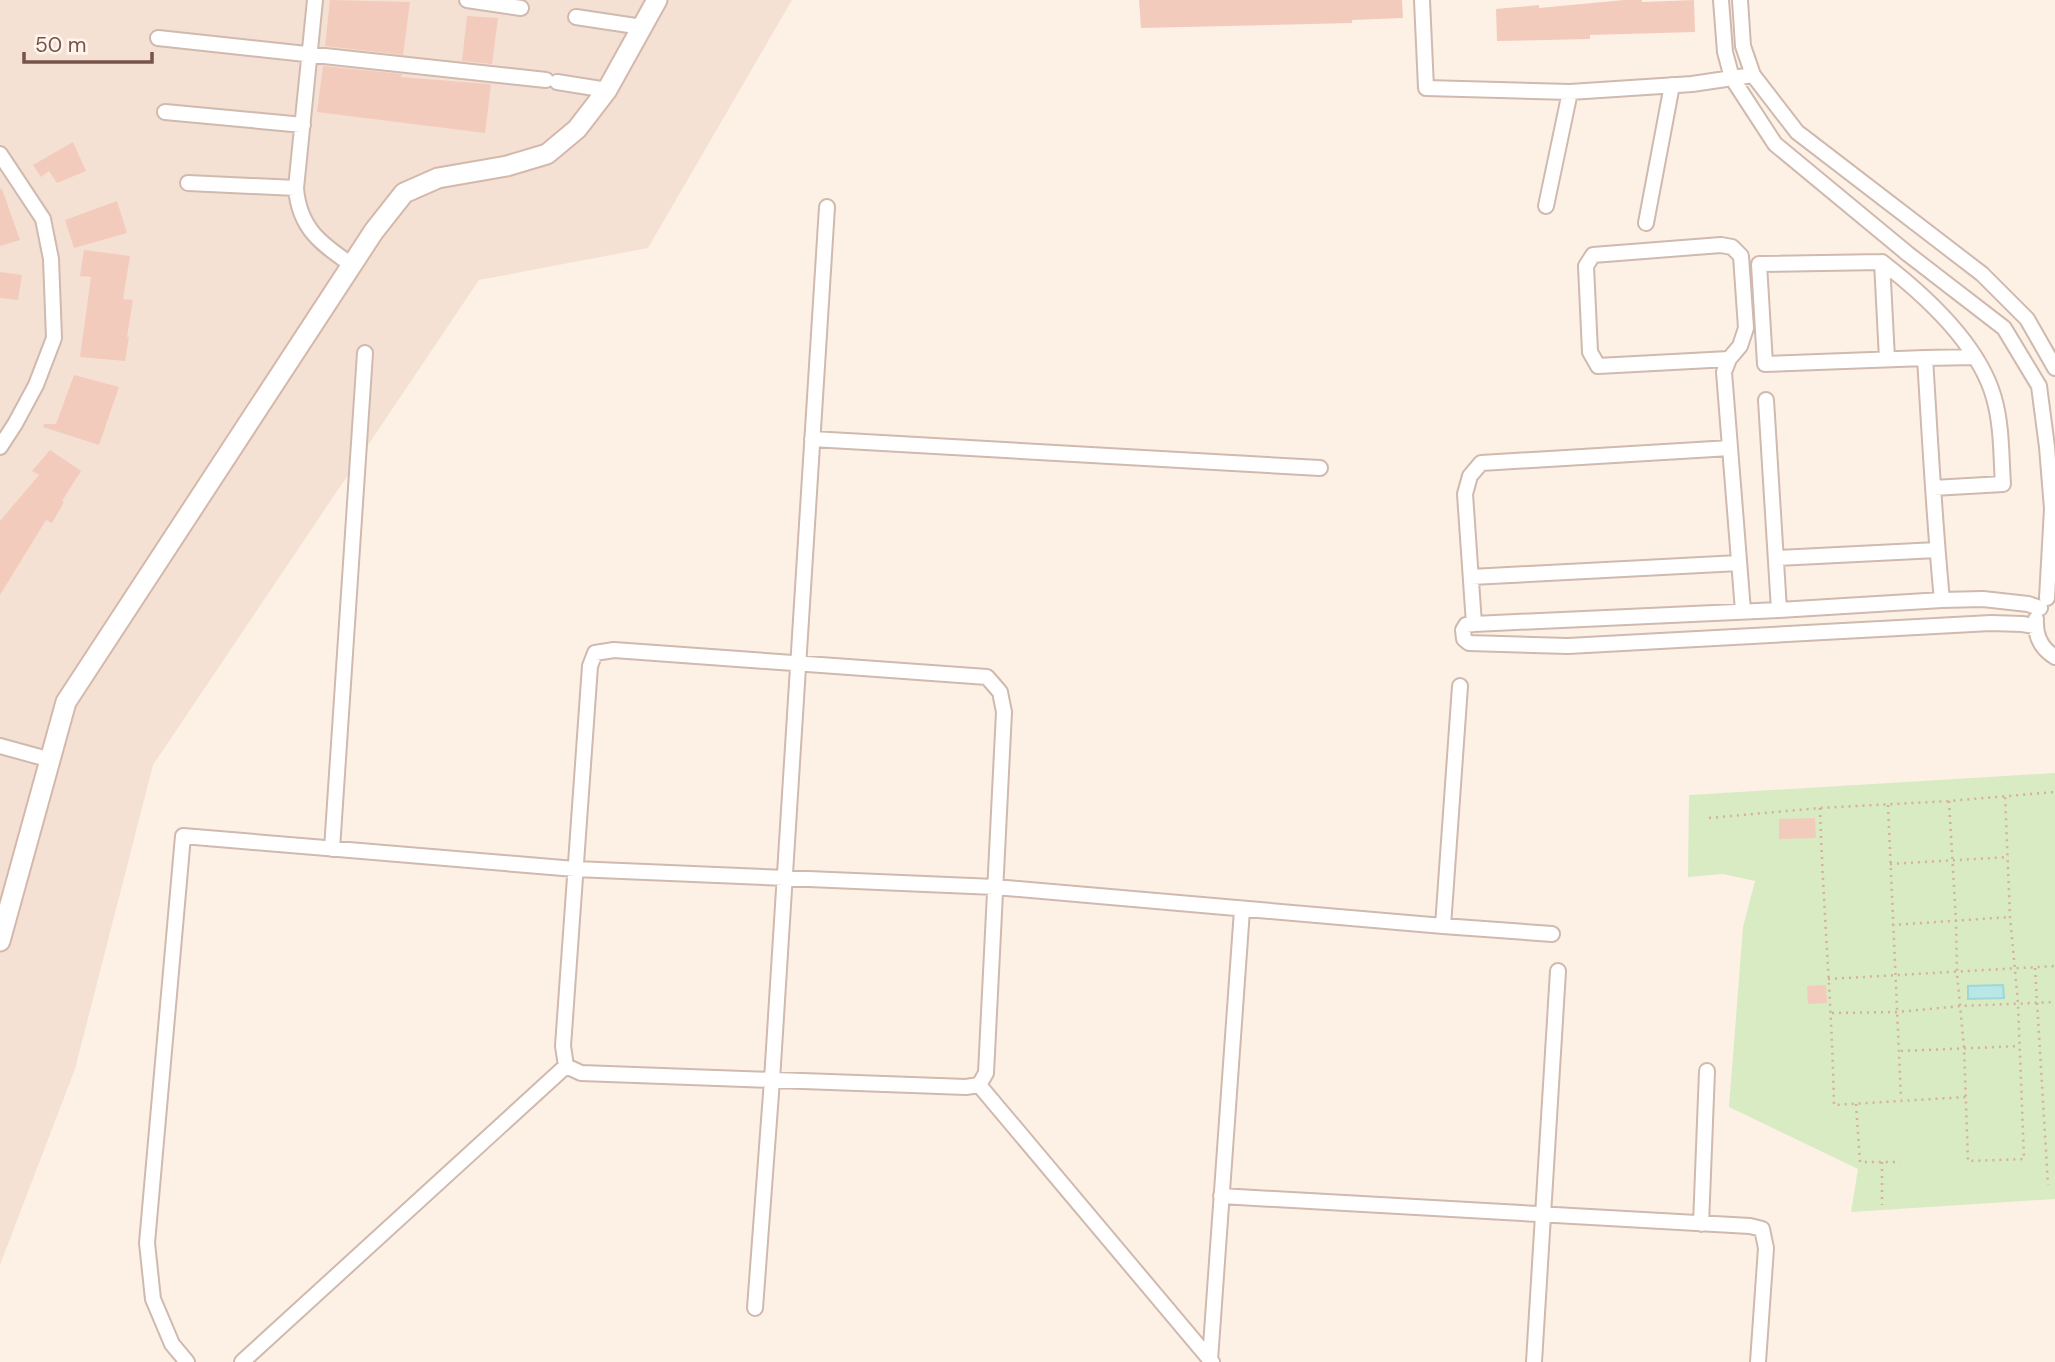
<svg xmlns="http://www.w3.org/2000/svg" width="2055" height="1362" viewBox="0 0 2055 1362" font-family="'DM Sans',sans-serif">
<style>
.residential{fill:#f4e1d3}
.green{fill:#d8ebc3}
.water{fill:#b9e6e7;stroke:#9fd7d9;stroke-width:2}
.building{fill:#f3cbbc}
.lines{fill:none;stroke-linecap:round;stroke-linejoin:round}
.street-casing{stroke:#d0b9ae;stroke-width:18}
.secondary-casing{stroke:#d4b8ab;stroke-width:23}
.path{stroke:#d8ae9f;stroke-width:2.5;stroke-dasharray:2 5;stroke-linecap:butt}
.street{stroke:#fff;stroke-width:14}
.secondary{stroke:#fff;stroke-width:19}
</style>
<rect width="100%" height="100%" fill="#fdf1e5"/>
<path class="residential" d="M 0,0 L 792,0 L 648,248 L 479,280 L 153,765 L 75,1069 L 0,1265 Z"/>
<path class="green" d="M 2055,773 L 2055,1199 L 1851,1212 L 1858,1169 L 1729,1107 L 1743,927 L 1755,881 L 1723,874 L 1688,877 L 1689,795 Z"/>
<path class="water" d="M 2003,985 L 2004,998 L 1968,999 L 1968,986 Z"/>
<path class="building" d="M 330,0 L 410,2 L 403,55 L 325,46 Z
M 1139,0 L 1402,0 L 1403,18 L 1352,20 L 1352,23 L 1141,28 Z
M 1624,0 L 1642,0 L 1642,2 L 1694,0 L 1695,32 L 1590,35 L 1590,39 L 1497,41 L 1496,9 L 1539,5 L 1539,8 Z
M 467,16 L 498,18 L 492,64 L 462,61 Z
M 323,66 L 402,74 L 401,77 L 489,84 L 491,85 L 485,133 L 317,112 Z
M 73,142 L 86,171 L 57,183 L 49,171 L 41,177 L 33,165 Z
M 0,189 L 2,189 L 20,240 L 0,246 Z
M 117,201 L 127,233 L 74,248 L 65,220 Z
M 84,250 L 130,256 L 123,299 L 133,300 L 127,337 L 129,337 L 125,361 L 80,357 L 91,277 L 80,276 Z
M 0,272 L 22,275 L 18,300 L 0,298 Z
M 74,375 L 119,387 L 99,445 L 43,427 L 44,424 L 56,424 Z
M 50,450 L 81,471 L 62,501 L 64,502 L 52,523 L 46,520 L 0,595 L 0,521 L 39,475 L 32,471 Z
M 1815,818 L 1816,838 L 1779,839 L 1779,819 Z
M 1826,985 L 1827,1003 L 1808,1004 L 1807,986 Z"/>
<g class="lines">
<defs>
<path id="street" d="M 315,0 L 296,188 C 299,228 321,244 352,265
M 467,0 L 521,8
M 1422,0 L 1426,88 L 1570,92 L 1692,84 L 1753,75
M 1721,0 L 1725,52 L 1732,78 L 1775,144 L 1908,254 L 2004,328 L 2039,386 L 2047,447 L 2052,509 L 2047,598
M 1740,0 L 1743,46 L 1753,75 L 1797,132 L 1982,274 L 2027,319 L 2055,368
M 576,17 L 642,27
M 158,38 L 546,80
M 557,82 L 607,90
M 165,112 L 303,125
M 0,154 L 43,219 L 51,259 L 54,338 L 36,385 L 15,424 L 0,447
M 188,183 L 296,188
M 1546,206 L 1570,92
M 1646,223 L 1672,85
M 1882,262 L 1887,359
M 1925,358 L 1975,357
M 1729,359 L 1598,366 L 1590,352 L 1586,266 L 1593,255 L 1721,245 L 1732,247 L 1741,256 L 1746,328 L 1740,346 L 1729,359 L 1724,372 L 1743,611
M 1766,400 L 1779,610
M 812,439 L 1320,468
M 1933,488 L 2003,484 C 2001,456 2002,426 1994,398 C 1979,344 1926,296 1882,262 L 1759,264 L 1765,364 L 1925,358 C 1930,438 1934,519 1942,600
M 1776,558 L 1937,550
M 1471,577 L 1739,563
M 2036,619 C 2035,635 2040,648 2055,657
M 1474,624 L 1465,494 L 1470,476 L 1481,463 L 1730,448
M 2035,626 L 2022,624 L 1991,623 L 1568,646 L 1469,643 L 1464,639 L 1463,630 L 1466,625 L 1474,624 L 1779,610 L 1942,600 L 1983,599 L 2028,604 L 2040,608
M 0,746 L 51,760
M 332,849 L 365,353
M 1443,926 L 1552,934
M 566,1066 L 581,1073 L 966,1087 L 979,1085
M 1221,1196 L 1750,1226 L 1762,1229 L 1766,1248 L 1758,1362
M 1701,1224 L 1707,1071
M 755,1308 L 772,1080 L 827,207
M 1210,1360 L 1242,910
M 187,1362 L 172,1344 L 153,1299 L 147,1243 L 183,836 L 575,869 L 995,887 L 1443,926 L 1460,686
M 242,1362 L 566,1066 L 563,1046 L 590,666 L 595,653 L 614,650 L 987,677 L 1000,692 L 1004,712 L 986,1073 L 979,1085 L 1212,1362
M 1534,1362 L 1558,971"/>
<path id="secondary" d="M 0,941 L 66,702 L 374,231 L 404,193 L 438,178 L 507,166 L 547,154 L 577,129 L 607,90 L 657,0"/>
</defs>
<use href="#street" class="street-casing"/>
<use href="#secondary" class="secondary-casing"/>
<path class="path" d="M 1949,801 L 1956,921 L 1957,973 L 1964,1048 L 1968,1161 L 2024,1159 L 2018,1003 L 2010,917 L 2005,795
M 1888,805 L 1901,1099
M 1820,808 C 1823,907 1832,1006 1834,1105 L 1966,1097
M 1709,818 L 1820,808 L 1949,801 L 2055,792
M 1890,864 L 2009,857
M 1892,925 L 2010,917
M 2035,968 L 2048,1185
M 1828,979 L 2055,966
M 1832,1013 L 1897,1012 L 1961,1006 L 2055,1002
M 1901,1051 L 2020,1046
M 1856,1104 L 1860,1162 L 1900,1162
M 1882,1162 L 1882,1205"/>
<use href="#street" class="street"/>
<use href="#secondary" class="secondary"/>
</g>
<path d="M24 52v10h128v-10" fill="none" stroke="#76544a" stroke-width="3.5"/>
<text x="35" y="52" font-size="21" fill="#76544a" stroke="#fff5ec" stroke-width="5" paint-order="stroke">50 m</text>
</svg>
